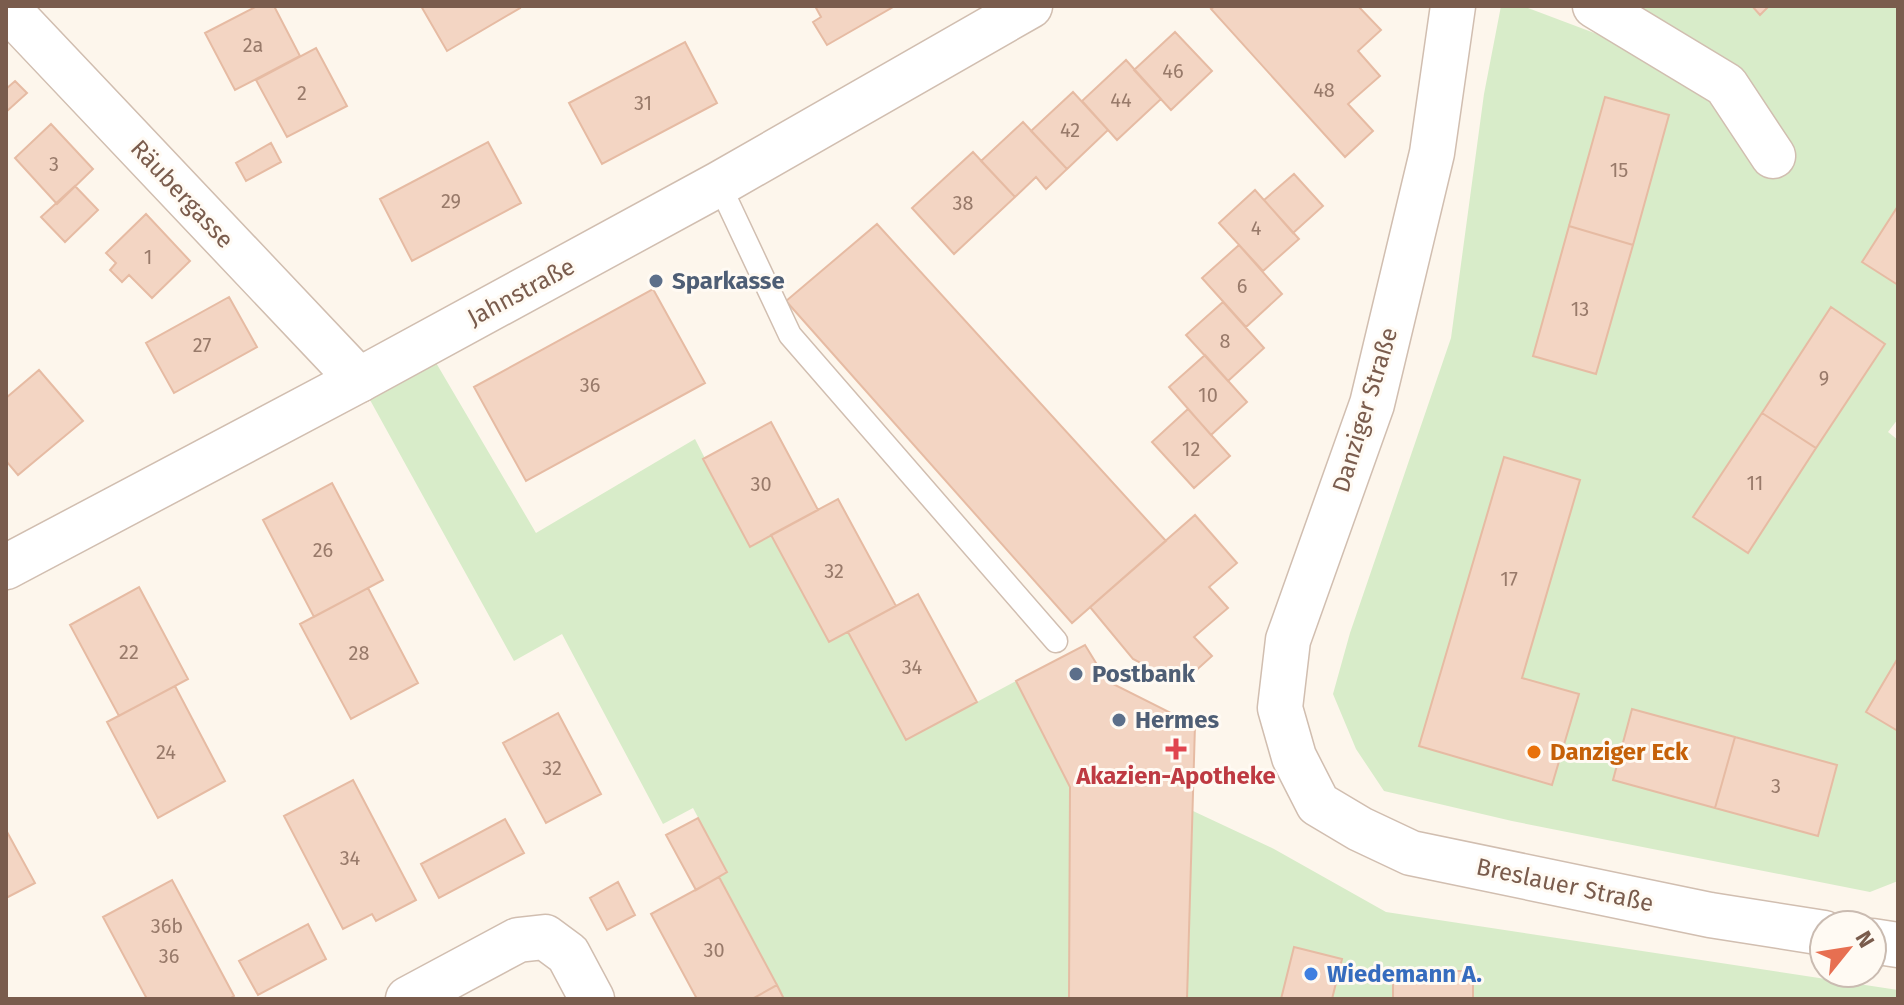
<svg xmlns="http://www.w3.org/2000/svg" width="1904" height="1005" viewBox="0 0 1904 1005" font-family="'Fira Sans',sans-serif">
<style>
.green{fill:#d8ecc9}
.building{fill:#f3d5c3;stroke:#e6bba3;stroke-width:2}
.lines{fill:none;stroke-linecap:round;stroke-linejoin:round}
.service-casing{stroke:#d1beb0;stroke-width:25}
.minor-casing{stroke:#d1beb0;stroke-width:47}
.tertiary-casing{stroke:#d1beb0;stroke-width:47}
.service{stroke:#fff;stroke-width:22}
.minor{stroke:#fff;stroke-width:44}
.tertiary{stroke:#fff;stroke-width:44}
.service-dot{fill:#5c6f8a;stroke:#fffaf3;stroke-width:3}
.health-dot{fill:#e0444e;stroke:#fffaf3;stroke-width:3}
.food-dot{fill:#e8710a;stroke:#fffaf3;stroke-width:3}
.shop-dot{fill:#3f7fe0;stroke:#fffaf3;stroke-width:3}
.labels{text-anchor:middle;stroke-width:6;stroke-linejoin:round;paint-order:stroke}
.number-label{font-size:20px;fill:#987a6a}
.street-label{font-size:24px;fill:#7a5c4d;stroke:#fffaf3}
.service-label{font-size:24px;font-weight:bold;fill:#4e5e75;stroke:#fffaf3;text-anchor:start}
.food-label{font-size:24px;font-weight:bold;fill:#c56008;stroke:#fffaf3;text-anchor:start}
.health-label{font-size:24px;font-weight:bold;fill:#be3a42;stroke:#fffaf3}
.shop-label{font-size:24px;font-weight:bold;fill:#366cbe;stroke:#fffaf3;text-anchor:start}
</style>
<rect width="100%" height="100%" fill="#fdf6ec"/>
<path class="green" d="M 1501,6 L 1523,6 L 1597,34 L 1612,6 L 1898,6 L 1898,419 L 1888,432 L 1898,440 L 1898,881 L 1870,892 L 1512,821 L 1384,791 L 1356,749 L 1333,694 L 1350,633 L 1451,338 L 1484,94 Z
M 425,344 L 536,533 L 695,439 L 750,546 L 771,535 L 829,642 L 848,632 L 906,740 L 1016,681 L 1070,787 L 1069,999 L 784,999 L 719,877 L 727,872 L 693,808 L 663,824 L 562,634 L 514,661 L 359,380 Z
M 1193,811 L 1274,849 L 1386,912 L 1898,990 L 1898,999 L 1187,999 Z"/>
<path class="building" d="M 257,6 L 274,6 L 300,56 L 235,90 L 205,33 Z
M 421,6 L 519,6 L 520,8 L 447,51 Z
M 815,6 L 892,6 L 893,7 L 827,45 L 813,22 L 821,17 Z
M 1215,6 L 1358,6 L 1381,30 L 1358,51 L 1380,76 L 1348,104 L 1373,131 L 1345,157 L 1211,9 Z
M 1752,6 L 1769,6 L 1760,15 Z
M 1175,32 L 1212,71 L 1171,110 L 1134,70 Z
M 685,42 L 717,103 L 602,164 L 569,103 Z
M 316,48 L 347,106 L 287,137 L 256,80 Z
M 1126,60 L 1161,99 L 1117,140 L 1082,101 Z
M 15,81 L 27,93 L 6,112 L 6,89 Z
M 1073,92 L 1108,130 L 1067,169 L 1031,131 Z
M 1605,97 L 1669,115 L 1633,245 L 1569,226 Z
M 1023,122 L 1067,169 L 1046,189 L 1036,177 L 1015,197 L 981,161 Z
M 51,124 L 93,169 L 57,204 L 15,158 Z
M 488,142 L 521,203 L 412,261 L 380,199 Z
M 271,143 L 281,162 L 246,181 L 236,163 Z
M 973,152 L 1015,197 L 954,254 L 912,208 Z
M 1294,174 L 1323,206 L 1293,233 L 1264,200 Z
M 75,186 L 98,210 L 65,242 L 41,217 Z
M 1255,190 L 1299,239 L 1263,271 L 1219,223 Z
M 1898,206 L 1898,285 L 1862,262 Z
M 146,214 L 190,261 L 152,298 L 129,275 L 122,282 L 110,270 L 116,263 L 106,253 Z
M 877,224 L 1166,541 L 1072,623 L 786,301 Z
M 1569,226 L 1633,245 L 1596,374 L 1533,356 Z
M 1239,245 L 1282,294 L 1246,327 L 1202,278 Z
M 653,289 L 705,383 L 526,481 L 474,387 Z
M 229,297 L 257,347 L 174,393 L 146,343 Z
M 1223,302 L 1264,348 L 1228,381 L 1186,335 Z
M 1831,307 L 1885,344 L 1816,448 L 1762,413 Z
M 1205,355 L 1247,402 L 1211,435 L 1169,387 Z
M 39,370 L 83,421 L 18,475 L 6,461 L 6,398 Z
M 1188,409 L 1230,456 L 1194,488 L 1152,442 Z
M 1762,413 L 1816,448 L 1748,553 L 1693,517 Z
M 771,422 L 818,510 L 750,547 L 703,459 Z
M 1504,457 L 1580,480 L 1522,678 L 1579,694 L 1552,785 L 1419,746 Z
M 332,483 L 383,580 L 314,617 L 263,520 Z
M 838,499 L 896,606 L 829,642 L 771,535 Z
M 1195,515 L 1237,563 L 1209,587 L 1228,608 L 1194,637 L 1212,656 L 1181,684 L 1133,659 L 1090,607 Z
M 139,587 L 188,679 L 119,716 L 70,625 Z
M 368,588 L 418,683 L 351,719 L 300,624 Z
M 918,594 L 977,702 L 906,740 L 848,632 Z
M 1085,645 L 1107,681 L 1195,725 L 1187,999 L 1069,999 L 1070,787 L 1016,681 Z
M 1898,658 L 1898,731 L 1866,712 Z
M 175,686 L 225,781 L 158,818 L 107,722 Z
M 1632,709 L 1735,737 L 1715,808 L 1613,780 Z
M 558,713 L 601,794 L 546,823 L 503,743 Z
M 1735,737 L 1837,765 L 1818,836 L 1715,808 Z
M 353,780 L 416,900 L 376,921 L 372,914 L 343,929 L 284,816 Z
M 698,818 L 727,872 L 696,890 L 666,835 Z
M 505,819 L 524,853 L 439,898 L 421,864 Z
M 6,830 L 35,883 L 6,898 Z
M 719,877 L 777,985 L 752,999 L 697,999 L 651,914 Z
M 172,880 L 234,996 L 229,999 L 147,999 L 103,917 Z
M 618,882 L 635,915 L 607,930 L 590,898 Z
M 308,924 L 326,959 L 258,995 L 239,961 Z
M 1294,947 L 1342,959 L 1332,999 L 1281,999 Z
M 1393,971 L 1473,971 L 1473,999 L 1393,999 Z
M 777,985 L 784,999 L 752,999 Z"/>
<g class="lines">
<defs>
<path id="service" d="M 719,184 L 790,335 L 1056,641"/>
<path id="minor" d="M 1453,6 L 1432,153 L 1372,404 L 1288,640 L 1280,708 L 1294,757 L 1318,804 L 1360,829 L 1411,853 L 1710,915 L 1824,933
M 1595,6 L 1726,85 L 1773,156
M 6,7 L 359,380
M 1872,941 L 1898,945
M 408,999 L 518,940 L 545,937 L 568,954 L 592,999"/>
<path id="tertiary" d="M 6,567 L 359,380 L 719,184 L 1030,6"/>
</defs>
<use href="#service" class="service-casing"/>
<use href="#minor" class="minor-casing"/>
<use href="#tertiary" class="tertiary-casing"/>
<use href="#service" class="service"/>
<use href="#minor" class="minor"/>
<use href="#tertiary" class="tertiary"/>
</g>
<g class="service-dot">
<circle cx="656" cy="281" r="8"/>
<circle cx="1076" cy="674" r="8"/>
<circle cx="1119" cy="720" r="8"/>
</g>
<path class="health-dot" d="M1172 737h8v8h8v8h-8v8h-8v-8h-8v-8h8z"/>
<circle class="food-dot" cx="1534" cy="752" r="8"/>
<circle class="shop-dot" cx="1311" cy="974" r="8"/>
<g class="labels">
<g class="number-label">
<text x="253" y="52">2a</text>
<text x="1173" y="78">46</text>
<text x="1324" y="97">48</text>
<text x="302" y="100">2</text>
<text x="1121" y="107">44</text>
<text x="643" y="110">31</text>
<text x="1070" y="137">42</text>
<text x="54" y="171">3</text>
<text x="1619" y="177">15</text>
<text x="451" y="208">29</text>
<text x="963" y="210">38</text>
<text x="1256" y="235">4</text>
<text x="148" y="264">1</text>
<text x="1242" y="293">6</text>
<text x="1580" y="316">13</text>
<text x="1225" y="348">8</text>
<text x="202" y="352">27</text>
<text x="1824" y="385">9</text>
<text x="590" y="392">36</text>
<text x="1208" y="402">10</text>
<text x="1191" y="456">12</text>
<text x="1755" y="490">11</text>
<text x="761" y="491">30</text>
<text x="323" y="557">26</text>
<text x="834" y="578">32</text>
<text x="1509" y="586">17</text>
<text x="129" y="659">22</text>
<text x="359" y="660">28</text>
<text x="912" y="674">34</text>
<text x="166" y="759">24</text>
<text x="552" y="775">32</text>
<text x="1776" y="793">3</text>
<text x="350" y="865">34</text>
<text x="167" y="933">36b</text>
<text x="714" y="957">30</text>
<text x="169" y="963">36</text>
</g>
<g class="street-label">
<text transform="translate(182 194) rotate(47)" y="8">Räubergasse</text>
<text transform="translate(521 292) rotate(-28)" y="8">Jahnstraße</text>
<text transform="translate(1365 410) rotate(-73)" y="8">Danziger Straße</text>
<text transform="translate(1565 885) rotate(12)" y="8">Breslauer Straße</text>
</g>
<g class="service-label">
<text x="672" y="289">Sparkasse</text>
<text x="1092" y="682">Postbank</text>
<text x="1135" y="728">Hermes</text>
</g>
<g class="food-label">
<text x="1550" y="760">Danziger Eck</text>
</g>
<g class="health-label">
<text x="1176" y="784">Akazien-Apotheke</text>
</g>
<g class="shop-label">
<text x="1327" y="982">Wiedemann A.</text>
</g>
</g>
<rect width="1904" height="1005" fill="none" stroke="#7a5c4d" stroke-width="16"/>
<g transform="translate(1848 949) rotate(60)"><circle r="38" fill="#fffaf3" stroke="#cabbb1" stroke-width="2"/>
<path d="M0-6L14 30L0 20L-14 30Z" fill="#e76f51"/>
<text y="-12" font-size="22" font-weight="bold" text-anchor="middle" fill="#7a5c4d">N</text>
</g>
</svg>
